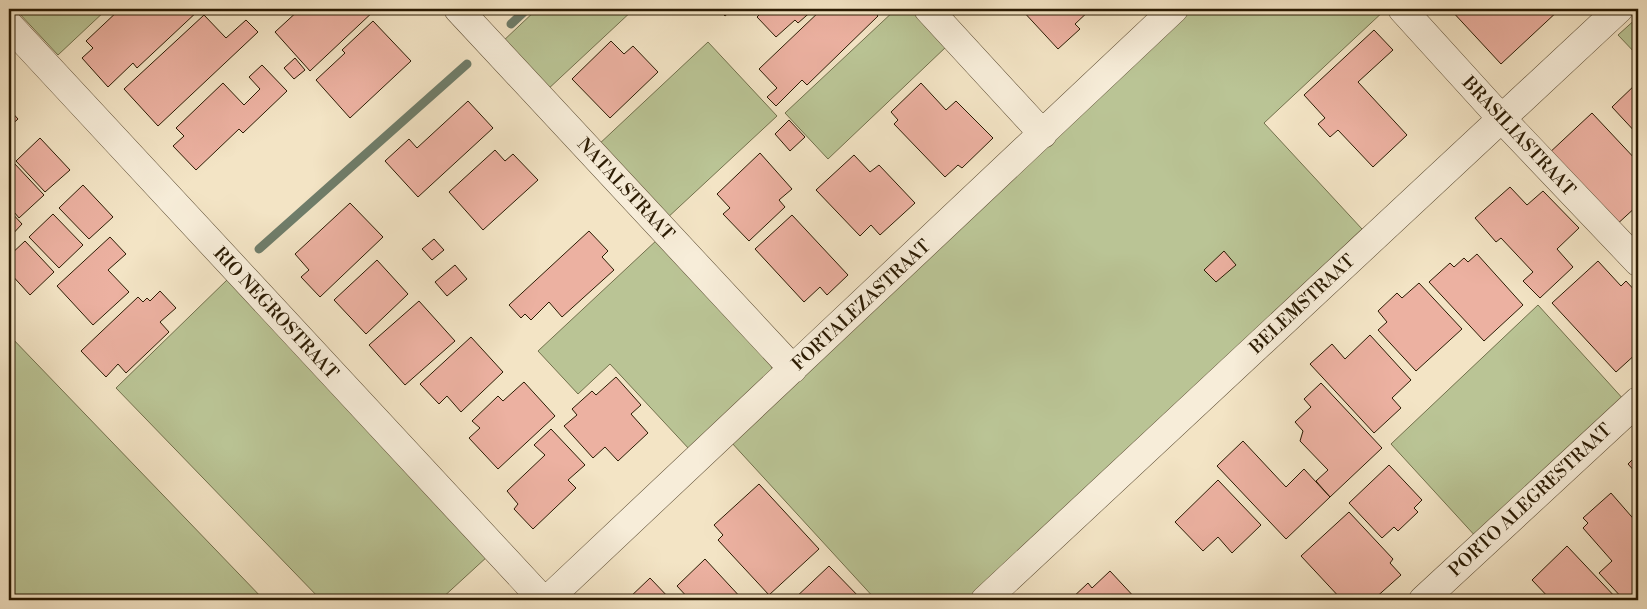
<svg xmlns="http://www.w3.org/2000/svg" width="1647" height="609" viewBox="0 0 1647 609" font-family="'Libre Bodoni',serif">
<style>
.green{fill:#bac495;stroke:#72704c}
.lines{fill:none;stroke-linecap:round;stroke-linejoin:round}
.stream{stroke:#6f7d6a;stroke-width:9}
.building{fill:#ecb1a1;stroke:#2b1b03}
.street-casing{stroke:#5d4d34;stroke-width:29}
.street{stroke:#f7edd9;stroke-width:28}
.labels{text-anchor:middle;stroke-width:5;stroke-linejoin:round;paint-order:stroke}
.street-label{font-size:18px;fill:#2b1b03;stroke:#f7edd9}
</style>
<rect width="100%" height="100%" fill="#f3e4c5"/>
<filter id="stains"><feTurbulence type="fractalNoise" baseFrequency=".004" numOctaves="4"/><feColorMatrix values="0 0 0 0 .2 0 0 0 0 .09 0 0 0 0 .02 0 0 0 .5 -.17"/></filter>
<radialGradient id="worn" r=".72"><stop offset=".6" stop-color="#630" stop-opacity="0"/><stop offset="1" stop-color="#630" stop-opacity=".3"/></radialGradient>
<path class="green" d="M 22,9 L 107,9 L 58,55 L 18,12 Z
M 537,9 L 634,9 L 546,91 L 501,43 Z
M 896,9 L 912,9 L 947,46 L 828,159 L 785,113 Z
M 1189,9 L 1386,9 L 1264,123 L 1362,229 L 969,600 L 876,600 L 731,442 Z
M 1638,17 L 1638,56 L 1618,35 Z
M 708,42 L 777,116 L 665,220 L 597,146 Z
M 658,239 L 766,355 L 772,368 L 768,377 L 690,450 L 610,364 L 578,394 L 538,351 Z
M 229,278 L 488,556 L 440,600 L 321,600 L 116,388 Z
M 1538,305 L 1625,401 L 1478,539 L 1391,444 Z
M 9,335 L 264,600 L 9,600 Z"/>
<g class="lines">
<path class="stream" d="M 511,24 L 527,9
M 259,249 L 467,64"/>
</g>
<path class="building" d="M 120,9 L 200,9 L 137,68 L 133,63 L 108,87 L 82,58 L 93,48 L 86,41 Z
M 300,9 L 376,9 L 310,71 L 275,32 Z
M 718,9 L 733,9 L 725,16 Z
M 765,9 L 814,9 L 798,23 L 795,20 L 776,37 L 757,17 Z
M 822,9 L 872,9 L 878,16 L 807,85 L 802,80 L 776,106 L 767,97 L 777,88 L 759,69 Z
M 1021,9 L 1091,9 L 1075,24 L 1080,29 L 1058,49 Z
M 1450,9 L 1560,9 L 1501,64 Z
M 204,15 L 226,38 L 246,20 L 258,32 L 158,126 L 124,89 Z
M 373,21 L 411,61 L 350,118 L 316,80 L 345,53 L 342,50 Z
M 1374,30 L 1393,50 L 1358,82 L 1407,135 L 1373,167 L 1338,130 L 1330,137 L 1318,124 L 1325,118 L 1304,95 Z
M 611,41 L 624,54 L 633,46 L 658,72 L 610,118 L 572,79 Z
M 295,58 L 305,70 L 294,79 L 284,68 Z
M 262,65 L 287,91 L 243,133 L 239,129 L 196,170 L 173,146 L 184,136 L 176,128 L 223,83 L 244,105 L 260,89 L 249,77 Z
M 1638,82 L 1638,135 L 1612,107 Z
M 921,83 L 946,110 L 956,101 L 993,138 L 962,168 L 958,165 L 945,177 L 894,124 L 898,120 L 891,112 Z
M 468,101 L 493,128 L 418,197 L 385,161 L 409,139 L 417,148 Z
M 9,109 L 18,119 L 9,127 Z
M 1592,113 L 1638,162 L 1638,205 L 1614,227 L 1547,155 Z
M 789,120 L 805,137 L 790,151 L 775,134 Z
M 40,138 L 70,170 L 45,192 L 16,161 Z
M 495,150 L 505,161 L 513,154 L 538,180 L 483,230 L 449,192 Z
M 760,153 L 792,189 L 779,200 L 785,207 L 749,241 L 723,214 L 730,208 L 717,194 Z
M 854,155 L 870,172 L 879,165 L 915,203 L 880,235 L 871,225 L 860,236 L 816,190 Z
M 14,163 L 44,195 L 19,218 L 9,206 L 9,168 Z
M 83,185 L 113,217 L 89,239 L 59,208 Z
M 1510,187 L 1527,205 L 1543,191 L 1579,228 L 1557,249 L 1573,267 L 1540,298 L 1523,281 L 1533,272 L 1501,238 L 1496,242 L 1475,218 Z
M 350,203 L 383,237 L 320,297 L 301,277 L 309,270 L 295,254 Z
M 9,210 L 22,224 L 9,238 Z
M 53,214 L 83,245 L 59,268 L 29,237 Z
M 792,215 L 848,275 L 827,295 L 820,287 L 804,302 L 755,249 Z
M 589,231 L 608,251 L 602,257 L 614,270 L 562,317 L 549,302 L 531,320 L 525,314 L 521,318 L 509,305 Z
M 110,237 L 126,254 L 108,270 L 129,292 L 93,325 L 57,286 Z
M 434,239 L 444,250 L 432,260 L 422,249 Z
M 25,241 L 54,272 L 30,295 L 9,272 L 9,256 Z
M 1224,251 L 1236,265 L 1216,282 L 1204,270 Z
M 1477,254 L 1523,305 L 1484,341 L 1429,282 L 1450,263 L 1454,267 L 1464,258 L 1468,262 Z
M 377,260 L 408,294 L 366,334 L 334,300 Z
M 1598,261 L 1621,286 L 1626,281 L 1638,294 L 1638,352 L 1616,372 L 1552,303 Z
M 455,265 L 467,279 L 447,296 L 435,282 Z
M 1419,283 L 1462,329 L 1416,371 L 1378,330 L 1387,322 L 1378,311 L 1397,293 L 1402,298 Z
M 160,291 L 176,308 L 160,322 L 169,332 L 126,373 L 118,364 L 106,377 L 81,351 L 138,297 L 143,302 L 147,298 L 150,301 Z
M 419,301 L 455,341 L 405,385 L 369,345 Z
M 1370,335 L 1411,380 L 1392,398 L 1401,408 L 1374,433 L 1310,364 L 1332,344 L 1345,359 Z
M 471,337 L 503,372 L 461,412 L 447,396 L 439,404 L 420,384 Z
M 616,377 L 641,405 L 631,414 L 648,433 L 618,461 L 605,447 L 593,458 L 564,426 L 577,415 L 572,409 L 592,391 L 596,395 Z
M 524,382 L 555,416 L 498,469 L 469,438 L 480,428 L 472,421 L 498,396 L 503,401 Z
M 1321,383 L 1382,448 L 1330,497 L 1316,481 L 1328,470 L 1300,441 L 1303,431 L 1295,422 L 1311,407 L 1304,399 Z
M 551,429 L 585,465 L 568,480 L 576,488 L 533,529 L 514,509 L 518,504 L 507,491 L 545,455 L 534,445 Z
M 1243,441 L 1286,487 L 1304,469 L 1330,497 L 1286,539 L 1217,466 Z
M 1638,454 L 1638,475 L 1628,464 Z
M 1389,465 L 1422,500 L 1414,508 L 1418,512 L 1398,531 L 1394,527 L 1382,538 L 1349,503 Z
M 1218,480 L 1261,525 L 1232,553 L 1218,537 L 1203,551 L 1175,522 Z
M 759,484 L 819,549 L 769,595 L 718,540 L 723,535 L 714,525 Z
M 1611,493 L 1638,524 L 1638,600 L 1624,600 L 1599,573 L 1612,561 L 1583,528 L 1588,523 L 1583,518 Z
M 1638,498 L 1638,508 L 1633,502 Z
M 1349,512 L 1393,559 L 1390,563 L 1401,575 L 1373,600 L 1342,600 L 1301,556 Z
M 1567,546 L 1618,600 L 1551,600 L 1532,580 Z
M 705,559 L 743,600 L 690,600 L 677,586 Z
M 829,566 L 862,600 L 793,600 Z
M 1110,571 L 1137,600 L 1070,600 L 1088,583 L 1092,588 Z
M 650,578 L 671,600 L 627,600 Z"/>
<g class="lines">
<defs>
<path id="street" d="M 458,9 L 793,369
M 928,9 L 1043,134
M 1402,9 L 1501,118 L 1638,262
M 9,25 L 543,600
M 547,600 L 1174,9
M 985,600 L 1619,9
M 1423,600 L 1638,401"/>
</defs>
<use href="#street" class="street-casing"/>
<use href="#street" class="street"/>
</g>
<g class="labels">
<g class="street-label">
<text transform="translate(1519 136) rotate(47)" y="6">BRASILIASTRAAT</text>
<text transform="translate(626 189) rotate(47)" y="6">NATALSTRAAT</text>
<text transform="translate(1302 304) rotate(-43)" y="6">BELEMSTRAAT</text>
<text transform="translate(861 305) rotate(-43)" y="6">FORTALEZASTRAAT</text>
<text transform="translate(276 313) rotate(47)" y="6">RIO NEGROSTRAAT</text>
<text transform="translate(1530 500) rotate(-43)" y="6">PORTO ALEGRESTRAAT</text>
</g>
</g>
<rect width="1647" height="609" fill="none" stroke="#f3e4c5" stroke-width="30"/>
<rect x="10" y="10" width="1627" height="589" fill="none" stroke="#2b1b03" stroke-width="2.5"/>
<rect x="15" y="15" width="1617" height="579" fill="none" stroke="#2b1b03"/>
<rect width="100%" height="100%" filter="url(#stains)"/>
<rect width="100%" height="100%" fill="url(#worn)"/>
</svg>
